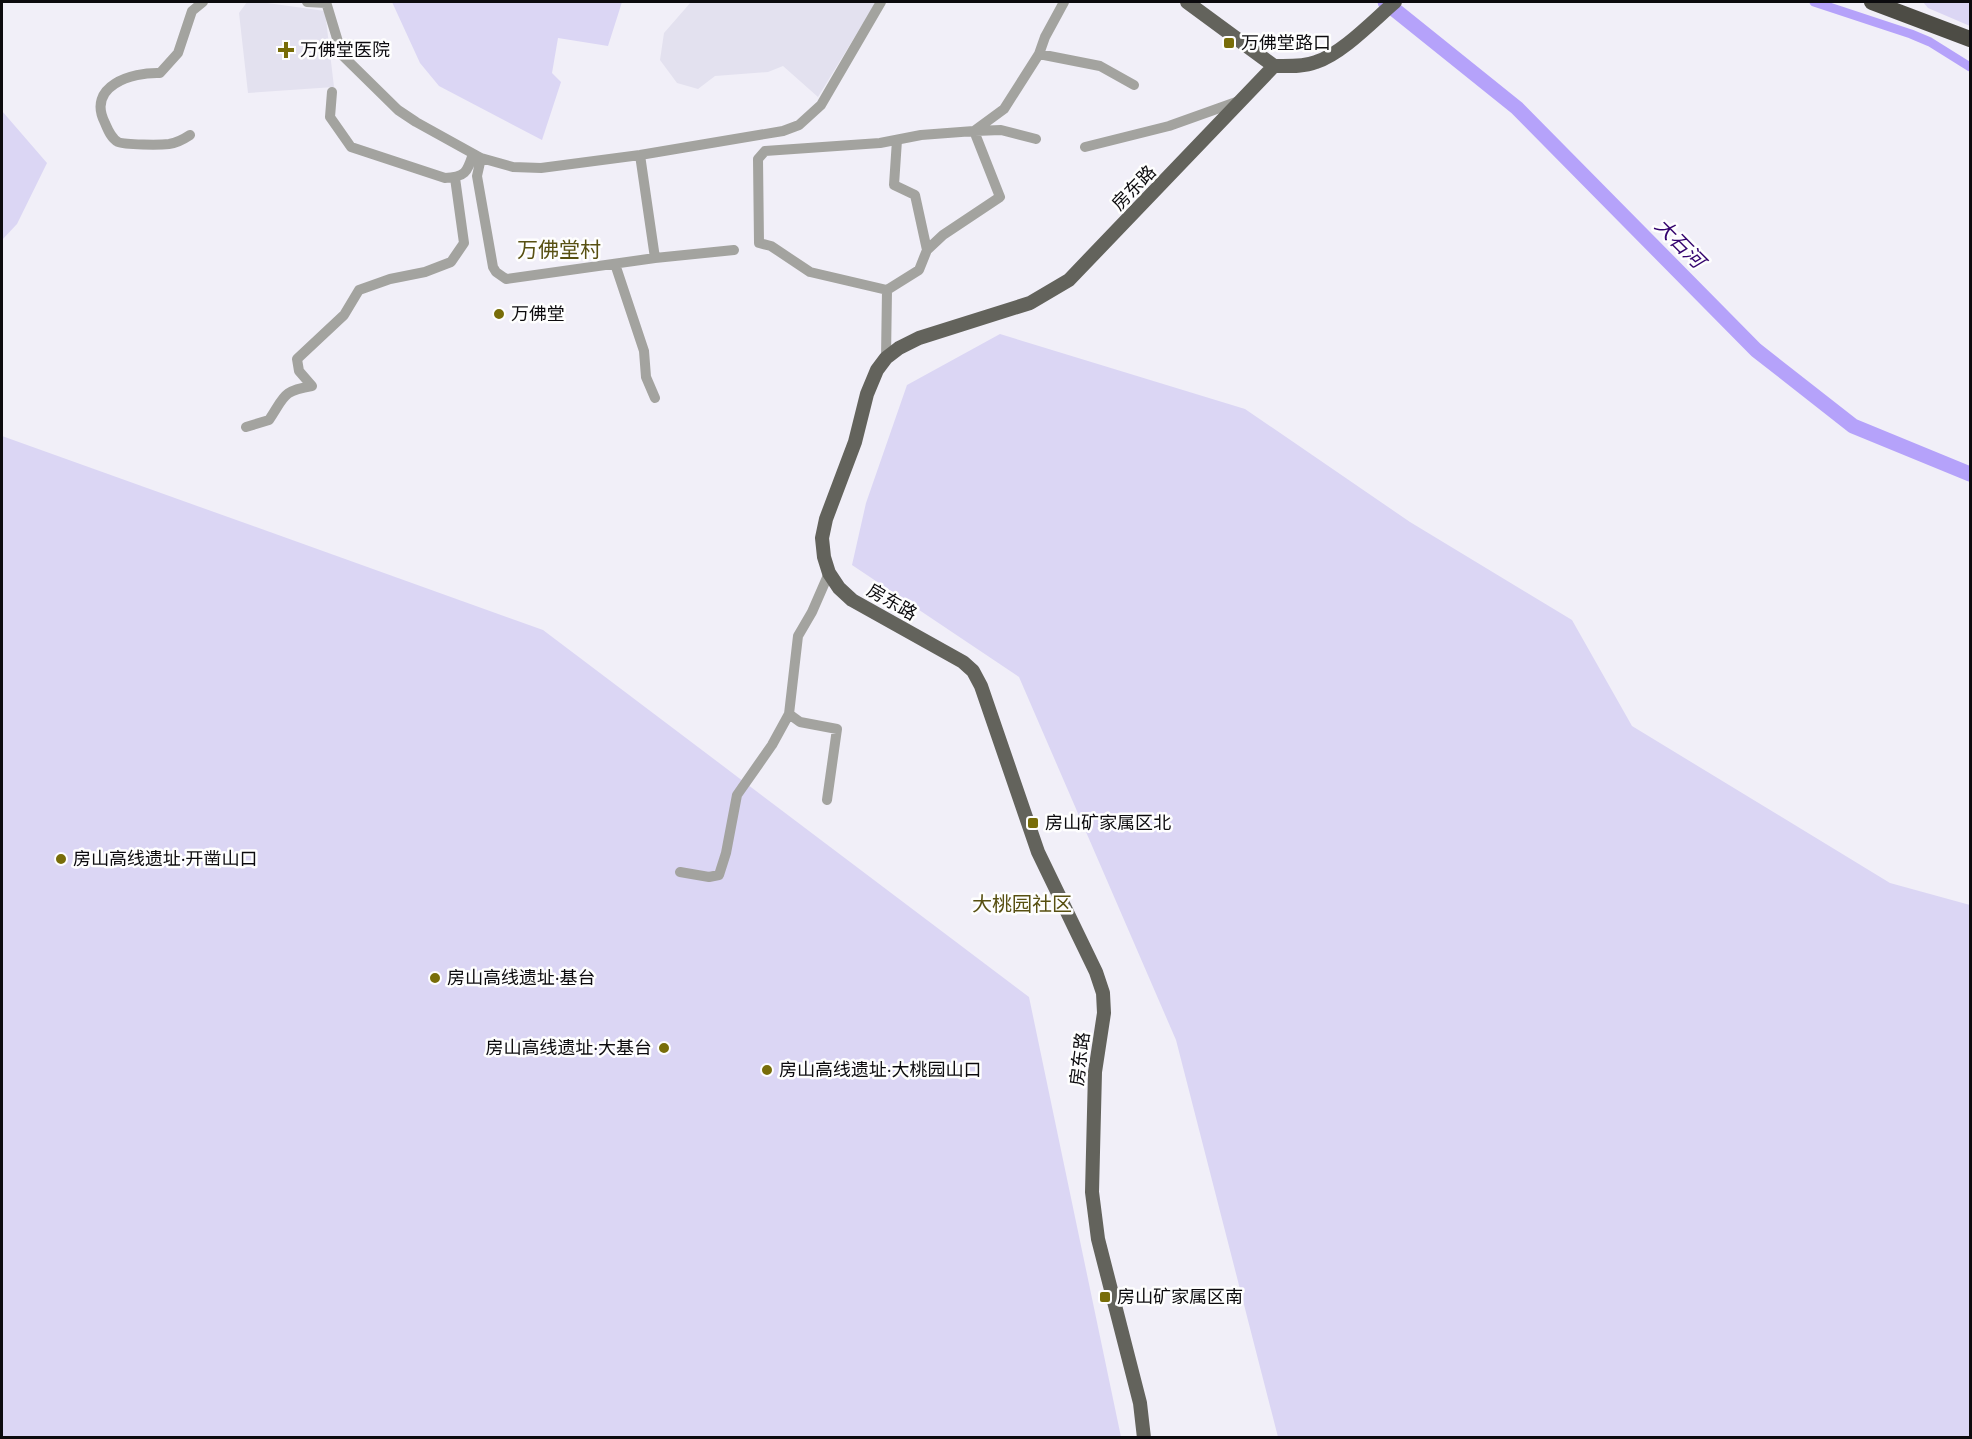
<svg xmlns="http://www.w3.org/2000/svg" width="1972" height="1439" viewBox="0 0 1972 1439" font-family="Ubuntu,'Noto Sans SC',sans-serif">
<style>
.built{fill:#e3e1ef}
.green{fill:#dbd6f4}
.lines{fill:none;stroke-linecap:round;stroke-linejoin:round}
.canal{stroke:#b5a2fa;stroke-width:9}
.river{stroke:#b5a2fa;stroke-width:15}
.minor{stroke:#a3a39f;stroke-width:10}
.major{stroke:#63635c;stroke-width:14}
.highway{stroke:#4d4c45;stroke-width:16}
.poi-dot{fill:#786d09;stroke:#fefefe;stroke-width:2}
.labels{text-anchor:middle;stroke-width:5;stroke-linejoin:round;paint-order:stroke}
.poi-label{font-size:18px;fill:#0c0b0e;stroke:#fefefe;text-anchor:start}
.street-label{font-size:18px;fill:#0c0b0e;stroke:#fefefe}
.water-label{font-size:20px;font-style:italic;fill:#33036d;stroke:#fefefe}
.neighbourhood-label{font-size:20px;fill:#585012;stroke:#fefefe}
.quarter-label{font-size:21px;fill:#585012;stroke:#fefefe}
</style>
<rect width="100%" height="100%" fill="#f1eff8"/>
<path class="built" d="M 247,2 L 260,2 L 325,11 L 334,87 L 248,93 L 239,13 Z
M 691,2 L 876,2 L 818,97 L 783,66 L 768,72 L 715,76 L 698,89 L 677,83 L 660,60 L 664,33 Z"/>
<path class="green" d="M 392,2 L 622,2 L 608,46 L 558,38 L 552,73 L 561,82 L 542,140 L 439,86 L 420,63 Z
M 1923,2 L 1970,2 L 1970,26 L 1928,8 Z
M 2,111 L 47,163 L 17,224 L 2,240 Z
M 1000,334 L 1245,409 L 1410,522 L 1572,620 L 1632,726 L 1890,883 L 1970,905 L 1970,1437 L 1278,1437 L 1176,1040 L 1019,677 L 852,565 L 866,503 L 907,385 Z
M 2,436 L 543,630 L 1029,997 L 1121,1437 L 2,1437 Z"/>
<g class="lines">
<path class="canal" d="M 1814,2 L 1911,34 L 1930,42 L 1970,67"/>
<path class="river" d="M 1385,2 L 1517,108 L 1756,350 L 1853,426 L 1970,474"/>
<path class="minor" d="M 307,2 L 326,3
M 326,2 L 342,55 L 398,110 L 416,122 L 481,158 L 513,167 L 541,168 L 640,155 L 783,131 L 799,125 L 821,105 L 881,2
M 1039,54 L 1100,66 L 1134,85
M 332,92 L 330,117 L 351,147 L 445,178 C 466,177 467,172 473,154
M 974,131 L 1004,109 L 1039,54 L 1045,37 L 1064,2
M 975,131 L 1001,130 L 1036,139
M 190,135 C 184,139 176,143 169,144 C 160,145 125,145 118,142 C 111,138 108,130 105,123 C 86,86 132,72 160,73 L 178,53 L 192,11 L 203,2
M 897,140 L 894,185 L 915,195 L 927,250
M 1085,147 L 1169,126 L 1239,101
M 640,155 L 655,258
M 481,158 L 477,176 L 493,267 L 496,272 L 506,279 L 655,258 L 734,250
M 615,264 L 644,351 L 646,377 L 655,398
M 886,358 L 887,290 L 919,270 L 927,250 L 943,235 L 1000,197 L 974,131 L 921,135 L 880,143 L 765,151 L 758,159 L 759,243 L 771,246 L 810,272 L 887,290
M 246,427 L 269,420 C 285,396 282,391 312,386 L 299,371 L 297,359 L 344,315 L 359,290 L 390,279 L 425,272 L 451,262 L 464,243 L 455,178
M 789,714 L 800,722 L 837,729 L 827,800
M 680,872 L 709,877 L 719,875 L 726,853 L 737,795 L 772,745 L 789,714 L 798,636 L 812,612 L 829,573"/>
<path class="major" d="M 1187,2 L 1274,66
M 1274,66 C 1288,66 1303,67 1316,62 C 1342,54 1375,19 1395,2
M 1144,1438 L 1140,1403 L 1098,1239 L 1092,1192 L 1095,1072 L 1104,1013 L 1103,993 L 1096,972 L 1038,852 L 981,686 L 973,671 L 963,662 L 852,600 L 839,588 L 829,573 L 824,557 L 822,538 L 826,519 L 855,442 L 867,394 L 877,370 L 886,358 L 899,348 L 919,338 L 1030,303 L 1069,280 L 1274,66"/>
<path class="highway" d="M 1872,2 L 1970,39"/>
</g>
<g class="poi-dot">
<rect x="1223" y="37" width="12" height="12" rx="3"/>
<path d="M283 41h6v6h6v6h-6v6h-6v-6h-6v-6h6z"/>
<circle cx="499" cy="314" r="6"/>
<rect x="1027" y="817" width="12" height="12" rx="3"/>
<circle cx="61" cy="859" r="6"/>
<circle cx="435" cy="978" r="6"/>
<circle cx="664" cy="1048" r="6"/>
<circle cx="767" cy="1070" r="6"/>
<rect x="1099" y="1291" width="12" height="12" rx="3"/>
</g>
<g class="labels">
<g class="poi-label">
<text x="1241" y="49">万佛堂路口</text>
<text x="300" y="56">万佛堂医院</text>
<text x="511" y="320">万佛堂</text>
<text x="1045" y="829">房山矿家属区北</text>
<text x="73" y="865">房山高线遗址·开凿山口</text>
<text x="447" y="984">房山高线遗址·基台</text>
<text x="652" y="1054" text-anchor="end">房山高线遗址·大基台</text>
<text x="779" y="1076">房山高线遗址·大桃园山口</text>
<text x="1117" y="1303">房山矿家属区南</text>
</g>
<g class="street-label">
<text transform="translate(1134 188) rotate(-46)" y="6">房东路</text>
<text transform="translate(892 602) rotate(30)" y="6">房东路</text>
<text transform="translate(1080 1059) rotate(-83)" y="6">房东路</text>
</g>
<g class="water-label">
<text transform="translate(1680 243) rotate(45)" y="7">大石河</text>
</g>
<g class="neighbourhood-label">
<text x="1022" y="911">大桃园社区</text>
</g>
<g class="quarter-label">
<text x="559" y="257">万佛堂村</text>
</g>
</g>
<rect width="1972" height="1439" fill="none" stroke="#0c0b0e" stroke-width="6"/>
</svg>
